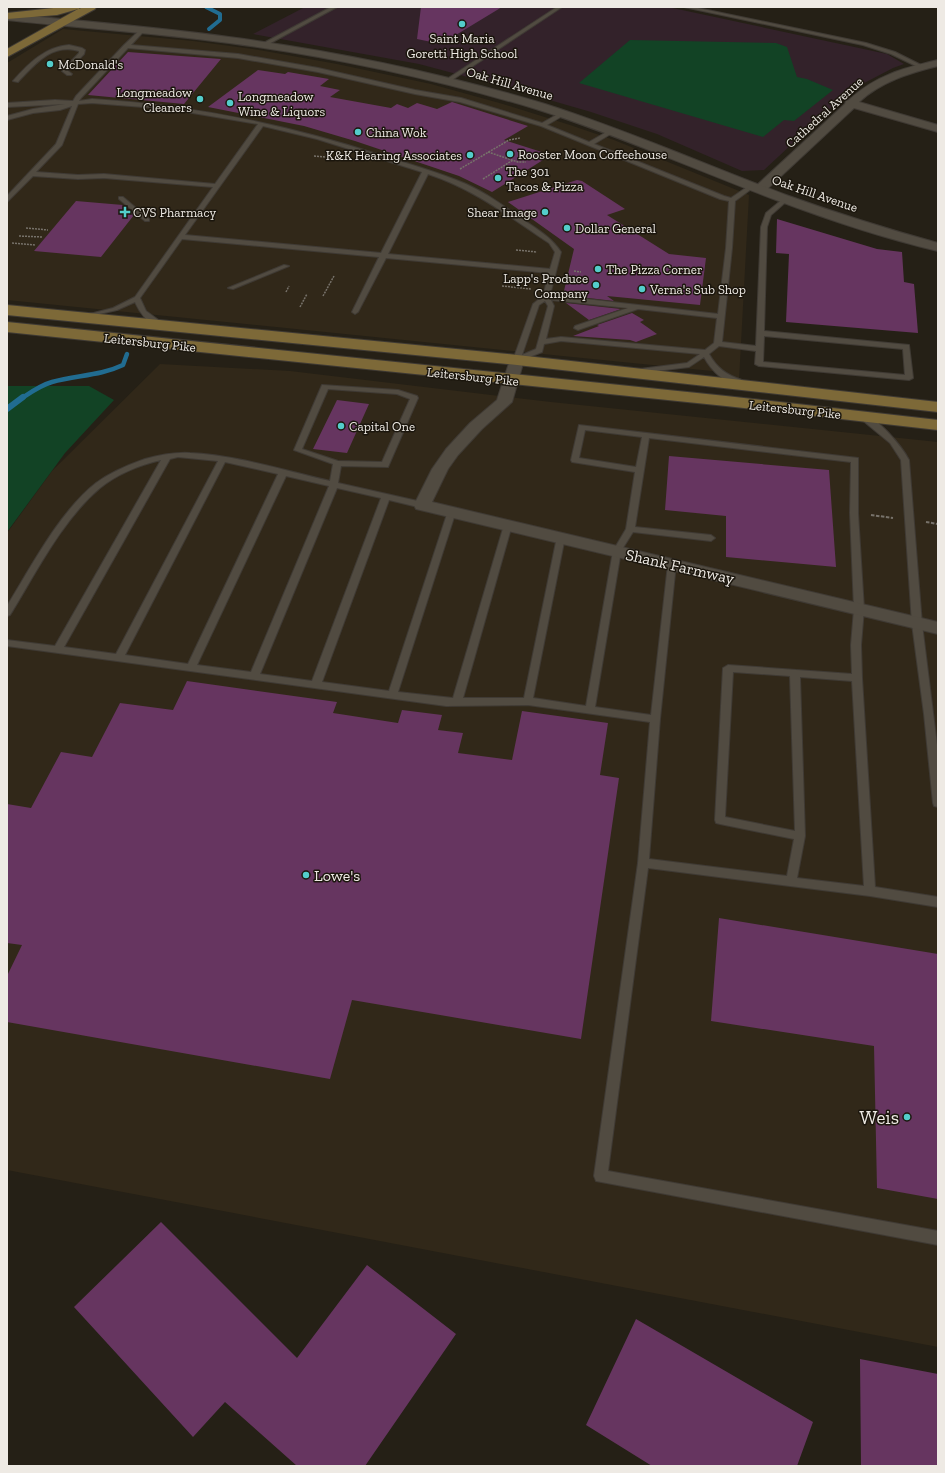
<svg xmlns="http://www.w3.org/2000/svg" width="945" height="1473" viewBox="0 0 945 1473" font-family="'Zilla Slab',serif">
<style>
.built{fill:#312819}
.education{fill:#33222a}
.green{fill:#124325}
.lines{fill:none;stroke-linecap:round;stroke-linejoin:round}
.stream-far2{stroke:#216c91;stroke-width:4}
.stream-far1{stroke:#216c91;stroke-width:4.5}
.stream{stroke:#216c91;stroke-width:6}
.building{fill:#663560}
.service-casing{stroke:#3f3a34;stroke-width:2}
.minor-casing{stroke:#3f3a34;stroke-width:2}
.tertiary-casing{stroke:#3f3a34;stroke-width:2}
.primary-casing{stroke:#3f3a34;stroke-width:2}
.path-far1{stroke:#77726a;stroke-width:1.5;stroke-dasharray:2 1;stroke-linecap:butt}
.path{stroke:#77726a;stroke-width:2;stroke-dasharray:3.5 1.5;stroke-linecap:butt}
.service{fill:#514b41;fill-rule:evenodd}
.minor{fill:#514b41;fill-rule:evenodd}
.tertiary{fill:#514b41;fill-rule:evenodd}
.primary{fill:#7d6938;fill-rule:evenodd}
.poi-dot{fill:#53cdcb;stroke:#1b160d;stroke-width:1.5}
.labels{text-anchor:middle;stroke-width:3;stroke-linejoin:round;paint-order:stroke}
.far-poi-label{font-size:13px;fill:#eeeae4;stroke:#1b160d;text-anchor:start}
.far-street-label{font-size:13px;fill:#eeeae4;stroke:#1b160d}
.street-label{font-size:16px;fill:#eeeae4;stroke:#1b160d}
.poi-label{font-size:16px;fill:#eeeae4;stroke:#1b160d;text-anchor:start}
.near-poi-label{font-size:19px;fill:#eeeae4;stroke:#1b160d;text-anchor:end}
</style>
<rect width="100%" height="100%" fill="#252016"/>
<path class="built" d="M 63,29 L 193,41 L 259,50 L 337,64 L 431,84 L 503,104 L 570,125 L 614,140 L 749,195 L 739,380 L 722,372 L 7,300 L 7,63 Z
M 160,364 L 290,371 L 551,402 L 938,442 L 938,1347 L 7,1170 L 7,533 L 52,471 Z"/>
<path class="education" d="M 305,7 L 668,7 L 887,54 L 904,64 L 893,68 L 849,91 L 764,170 L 742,171 L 657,134 L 591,112 L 494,84 L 419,64 L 253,34 Z"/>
<path class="green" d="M 630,40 L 776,43 L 787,47 L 797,77 L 807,79 L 833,90 L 794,121 L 784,120 L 763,137 L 579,83 Z
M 7,386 L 89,386 L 114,400 L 65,453 L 7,532 Z"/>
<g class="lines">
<path class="stream-far2" d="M 206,7 L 220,14 L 220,20 L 209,29"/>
<path class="stream-far1" d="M 22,398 C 31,392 41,385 52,382 C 76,375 100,376 123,365 L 127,354"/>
<path class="stream" d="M 7,409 L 23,397"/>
</g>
<path class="building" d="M 421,7 L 502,7 L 441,44 L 417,39 Z
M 128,52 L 221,59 L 184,104 L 88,95 Z
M 258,70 L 285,74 L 288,72 L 329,79 L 320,86 L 340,90 L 330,97 L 391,108 L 397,104 L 408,108 L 417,103 L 437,109 L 452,102 L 528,126 L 504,140 L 551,155 L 492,192 L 459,176 L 355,141 L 304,126 L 208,107 Z
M 577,180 L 582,181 L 625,209 L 607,215 L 669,254 L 706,258 L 700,305 L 607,296 L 614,301 L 563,295 L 574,249 L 508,202 Z
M 76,201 L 123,205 L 134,215 L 101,257 L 34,251 Z
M 777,219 L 877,249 L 902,252 L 904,282 L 914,284 L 918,333 L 786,322 L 789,254 L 776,253 Z
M 566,303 L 621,309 L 589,320 Z
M 632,313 L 644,320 L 640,322 L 657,334 L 636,342 L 630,340 L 573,336 L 599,326 L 597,325 Z
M 337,400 L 369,404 L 347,453 L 313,449 Z
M 669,456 L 829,470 L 836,567 L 726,557 L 726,516 L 665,510 Z
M 187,681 L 337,702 L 333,713 L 398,723 L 402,710 L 442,715 L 438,730 L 463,733 L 458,753 L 512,760 L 522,711 L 608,723 L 600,775 L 619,778 L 581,1039 L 352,1000 L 330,1079 L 7,1022 L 7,976 L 22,945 L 7,943 L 7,804 L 31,808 L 61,752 L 92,757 L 120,703 L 173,710 Z
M 719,918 L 938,954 L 938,1199 L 877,1188 L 874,1046 L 711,1021 Z
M 161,1222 L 297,1358 L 367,1265 L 456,1334 L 365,1466 L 297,1466 L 225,1402 L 193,1437 L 74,1307 Z
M 636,1319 L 813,1422 L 797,1466 L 652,1466 L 586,1425 Z
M 860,1359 L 938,1374 L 938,1466 L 861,1466 Z"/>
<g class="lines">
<defs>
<path id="service" d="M 331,7 L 337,7 L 265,46 L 260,45 Z
M 557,7 L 562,7 L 449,82 L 444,81 Z
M 684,7 L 693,7 L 866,43 L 895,52 L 923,66 L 918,67 L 891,54 L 863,45 Z
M 142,28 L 145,30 L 131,45 L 238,54 L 318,68 L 415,90 L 461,98 L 542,123 L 560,113 L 564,113 L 564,115 L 547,125 L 589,142 L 610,130 L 614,130 L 614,132 L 594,144 L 724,196 L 731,198 L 750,185 L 754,185 L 754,187 L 735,201 L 732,248 L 722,342 L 756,346 L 761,227 L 766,213 L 784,198 L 788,198 L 788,200 L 771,215 L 767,227 L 764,331 L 909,345 L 913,378 L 909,380 L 759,366 L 755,364 L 756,351 L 719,346 L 709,354 C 717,368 726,375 742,380 L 742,384 C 726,386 711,370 704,357 L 689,367 L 640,373 L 636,371 L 640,369 L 687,363 L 700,354 L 561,341 L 544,344 L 542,352 L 517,362 L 513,360 L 533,304 L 543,296 L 549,273 L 386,258 L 358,312 L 355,314 L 352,312 L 379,257 L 182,239 L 140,298 L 146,311 L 161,322 L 161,326 C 149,327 139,311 135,302 L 117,310 L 82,318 L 82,316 L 113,308 L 135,297 L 213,187 L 104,178 L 78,179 L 33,176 L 7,202 L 7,196 L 56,144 L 72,106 L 60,110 L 33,113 L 7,120 L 7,116 L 33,109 L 65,104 L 7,107 L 7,103 L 55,100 L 73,101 L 76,96 L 124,45 ZM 128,48 L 238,58 L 318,72 L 415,94 L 460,102 L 541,126 L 720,199 L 729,201 L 726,248 L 718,314 L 550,295 L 561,252 C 551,237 537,229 522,219 C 504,206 486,193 466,184 C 438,172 409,164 380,155 C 285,124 192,105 92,99 L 79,101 L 81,98 ZM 92,103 L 169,109 L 258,124 L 215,184 L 104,174 L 78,175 L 36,172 L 62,145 L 78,104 ZM 263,126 L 317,139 L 422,172 L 381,253 L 185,235 ZM 428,174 C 476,190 508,216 549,243 L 555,252 L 550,269 L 388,254 ZM 551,300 L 628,308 L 575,326 L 574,328 L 578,330 L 638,309 L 717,318 L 714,343 L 705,350 L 561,337 L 546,339 L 554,306 ZM 545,301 L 548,306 L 536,349 L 522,355 L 539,305 ZM 764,336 L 903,349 L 905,375 L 763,362 Z
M 69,45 L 82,48 L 85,50 L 84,54 L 68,71 L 72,74 L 71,75 L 67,75 L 62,71 L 79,53 L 79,51 C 52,43 35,64 18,82 L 13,81 C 29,63 45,47 69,45 Z
M 119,197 L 123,197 L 149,219 L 149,221 L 145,221 L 119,199 Z
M 284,265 L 289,266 L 233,289 L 228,288 Z
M 322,385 L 398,390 L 417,396 L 418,398 L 388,467 L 341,466 L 338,483 L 422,502 L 426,505 L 422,508 L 389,500 L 322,682 L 389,691 L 448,511 L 452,508 L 456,511 L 398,692 L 453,698 L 504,525 L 508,522 L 512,525 L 463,698 L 524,698 L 557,537 L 561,534 L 565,537 L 533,698 L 586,706 L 613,551 L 626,529 L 635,472 L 572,462 L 571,460 L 579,425 L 858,458 L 858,513 L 864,609 L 861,645 L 862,678 L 875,887 L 938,897 L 938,907 L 870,896 L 648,868 L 608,1171 L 938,1231 L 938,1245 L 596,1181 L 594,1176 L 638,863 L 650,722 L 528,705 L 446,706 L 7,646 L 7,640 L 55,646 L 161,460 C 140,465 117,474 100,488 C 62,520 36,573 10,615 L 7,616 L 7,606 C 31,567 60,511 96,483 C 111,472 128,465 145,459 C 160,455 175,452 190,453 C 235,455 287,471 330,481 L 333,464 L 294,450 ZM 328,389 L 397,394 L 410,399 L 382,462 L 338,461 L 302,449 ZM 585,430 L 642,437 L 636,467 L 579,458 ZM 649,438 L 851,462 L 850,513 L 854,609 L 851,645 L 852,674 L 728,665 L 723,668 L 715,820 L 716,823 L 720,824 L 794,839 L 787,876 L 649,859 L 660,719 L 676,564 L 675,562 L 672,561 L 668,564 L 651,715 L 595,707 L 621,551 L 633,532 L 711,541 L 715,538 L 711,535 L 635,527 ZM 178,457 L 218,461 L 116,654 L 64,647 L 170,459 ZM 225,462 L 278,474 L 188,664 L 125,655 ZM 286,476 L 329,486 L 251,672 L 197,665 ZM 337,488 L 381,498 L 312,681 L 260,674 ZM 733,672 L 790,676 L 795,831 L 725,817 ZM 800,677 L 852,681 L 864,886 L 797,878 L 805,836 Z
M 861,415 C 875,413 903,448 909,460 L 922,624 L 938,753 L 938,807 L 934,806 L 933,803 L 924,714 L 912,624 L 901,460 L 890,443 L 861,419 Z"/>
<path id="minor" d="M 938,60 L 938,66 C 909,73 881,82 859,102 L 938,125 L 938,132 L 854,108 L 764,192 L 756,192 L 754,189 L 756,186 L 845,104 L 846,101 L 849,100 C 876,75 904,68 938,60 Z
M 517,356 L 522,357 L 524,360 L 512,402 L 482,429 L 458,455 L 448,469 L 432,502 L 938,622 L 938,634 L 416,509 L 414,505 L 432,469 L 446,449 L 470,423 L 497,400 L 510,360 L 512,357 Z"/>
<path id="tertiary" d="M 7,14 C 81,21 155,27 229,37 C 336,51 442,73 545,104 C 627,130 706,165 786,195 C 836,213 887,229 938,243 L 938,251 C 883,238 829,220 776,200 C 696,170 618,135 536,109 C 436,79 333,57 229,43 C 155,33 81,28 7,20 Z"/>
<path id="primary" d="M 63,7 L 80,7 L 79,9 L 83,7 L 96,7 L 95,9 L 7,57 L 7,49 L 78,9 L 57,15 L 7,19 L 7,13 Z
M 7,305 L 517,355 L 938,402 L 938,412 L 517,365 L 7,315 Z
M 7,322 L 726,396 L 938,420 L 938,430 L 726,406 L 7,332 Z"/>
</defs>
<use href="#service" class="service-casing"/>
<use href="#minor" class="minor-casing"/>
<use href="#tertiary" class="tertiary-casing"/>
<use href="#primary" class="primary-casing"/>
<path class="path-far1" d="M 488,152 L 518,162 L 526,162
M 314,156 L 325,157
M 460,169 L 509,140 L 520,138
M 483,179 L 513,160
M 26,228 L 48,230
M 19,236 L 42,237
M 12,243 L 35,245
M 516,250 L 537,252
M 574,271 L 581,272
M 502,286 L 531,289
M 286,292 L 289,286
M 323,296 L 334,276
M 300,307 L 307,294"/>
<path class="path" d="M 871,515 L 893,518
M 926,522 L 938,524"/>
<use href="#service" class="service"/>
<use href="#minor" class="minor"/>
<use href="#tertiary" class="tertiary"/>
<use href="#primary" class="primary"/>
</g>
<g class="poi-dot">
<circle cx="462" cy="24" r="4"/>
<circle cx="50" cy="64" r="4"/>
<circle cx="200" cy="99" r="4"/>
<circle cx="230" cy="103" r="4"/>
<circle cx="358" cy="132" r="4"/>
<circle cx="510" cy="154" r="4"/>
<circle cx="470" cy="155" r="4"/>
<circle cx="498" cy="178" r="4"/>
<path d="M123 206h4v4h4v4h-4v4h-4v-4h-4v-4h4z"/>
<circle cx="545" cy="212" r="4"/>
<circle cx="567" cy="228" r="4"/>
<circle cx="598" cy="269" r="4"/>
<circle cx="596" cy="285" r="4"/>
<circle cx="642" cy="289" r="4"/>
<circle cx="341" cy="426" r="4"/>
<circle cx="306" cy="875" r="4"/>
<circle cx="907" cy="1117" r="4"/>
</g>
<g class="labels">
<g class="far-poi-label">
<text x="462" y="43" text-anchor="middle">Saint Maria<tspan x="462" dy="15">Goretti High School</tspan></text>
<text x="58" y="69">McDonald's</text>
<text x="192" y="97" text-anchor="end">Longmeadow<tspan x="192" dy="15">Cleaners</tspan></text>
<text x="238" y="101">Longmeadow<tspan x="238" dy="15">Wine &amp; Liquors</tspan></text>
<text x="366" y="137">China Wok</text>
<text x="518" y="159">Rooster Moon Coffeehouse</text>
<text x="462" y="160" text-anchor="end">K&amp;K Hearing Associates</text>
<text x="506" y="176">The 301<tspan x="506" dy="15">Tacos &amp; Pizza</tspan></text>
<text x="133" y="217">CVS Pharmacy</text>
<text x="537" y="217" text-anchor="end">Shear Image</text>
<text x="575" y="233">Dollar General</text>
<text x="606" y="274">The Pizza Corner</text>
<text x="588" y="283" text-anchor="end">Lapp's Produce<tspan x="588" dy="15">Company</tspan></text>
<text x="650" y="294">Verna's Sub Shop</text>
<text x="349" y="431">Capital One</text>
</g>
<g class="far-street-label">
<text transform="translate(510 83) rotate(16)" y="5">Oak Hill Avenue</text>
<text transform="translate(824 112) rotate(-42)" y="5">Cathedral Avenue</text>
<text transform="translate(815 193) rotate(19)" y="5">Oak Hill Avenue</text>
<text transform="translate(150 342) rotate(6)" y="5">Leitersburg Pike</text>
<text transform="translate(473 376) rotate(6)" y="5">Leitersburg Pike</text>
<text transform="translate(795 409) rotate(6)" y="5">Leitersburg Pike</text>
</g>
<g class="street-label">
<text transform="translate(680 566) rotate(13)" y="6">Shank Farmway</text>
</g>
<g class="poi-label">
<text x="314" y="881">Lowe's</text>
</g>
<g class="near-poi-label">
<text x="899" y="1124">Weis</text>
</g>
</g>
<rect width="945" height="1473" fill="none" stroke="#eeeae4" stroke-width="16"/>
</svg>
